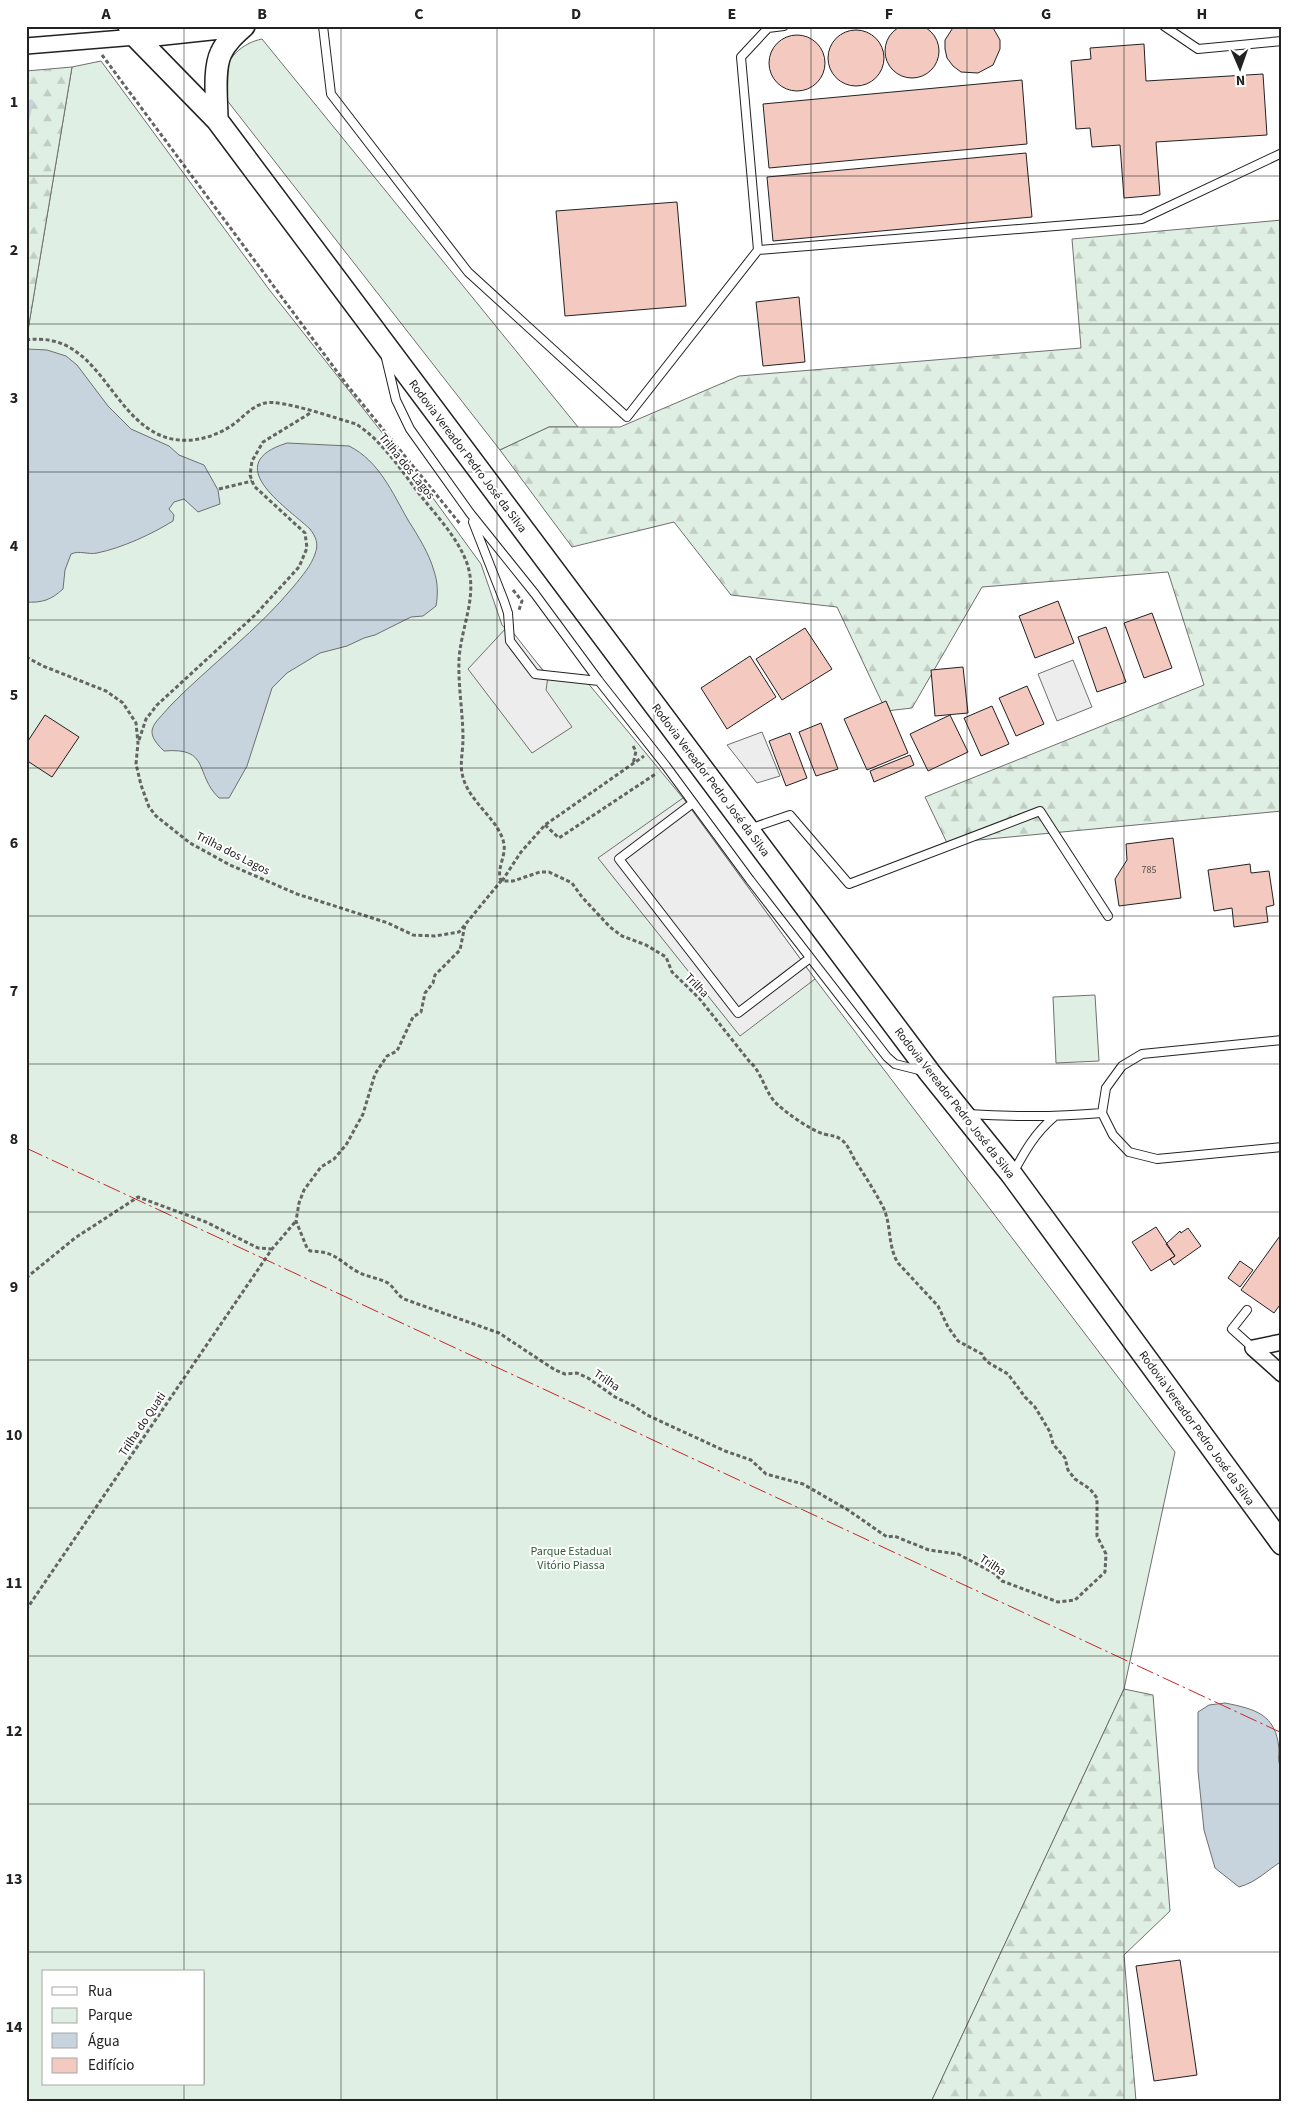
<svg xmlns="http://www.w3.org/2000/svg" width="1308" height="2128" viewBox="0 0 1308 2128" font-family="'Source Sans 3',sans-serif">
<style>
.green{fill:#e0efe3;stroke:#6f6f6f;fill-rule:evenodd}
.forest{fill:url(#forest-firs);stroke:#6f6f6f}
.parking{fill:#ededed;stroke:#6f6f6f}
.water{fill:#c7d3dd;stroke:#6f6f6f}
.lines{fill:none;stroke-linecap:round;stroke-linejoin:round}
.stream{stroke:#c7d3dd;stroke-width:5}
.building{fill:#f3c9c0;stroke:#222}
.lane-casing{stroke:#222;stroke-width:10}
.street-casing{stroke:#222;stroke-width:18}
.secondary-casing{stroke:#222;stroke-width:24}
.path{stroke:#646464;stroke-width:3;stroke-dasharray:4 2.5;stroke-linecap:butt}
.lane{stroke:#fff;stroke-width:8}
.street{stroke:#fff;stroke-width:15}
.secondary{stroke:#fff;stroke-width:21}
.power{stroke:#c62828;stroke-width:1;stroke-dasharray:18 4 2.5 4;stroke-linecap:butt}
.grid{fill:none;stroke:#222;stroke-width:1;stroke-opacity:0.55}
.labels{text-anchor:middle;stroke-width:4;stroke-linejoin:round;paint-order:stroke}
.number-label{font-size:10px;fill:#564c4a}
.street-label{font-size:12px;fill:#222;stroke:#fff}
.park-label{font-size:12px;fill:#2f5e38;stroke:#fff}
.neatline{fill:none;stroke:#222;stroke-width:2}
.grid-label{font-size:16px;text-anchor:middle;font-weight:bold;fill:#222}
</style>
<defs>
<pattern id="forest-firs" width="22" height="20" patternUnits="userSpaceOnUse" patternTransform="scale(1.25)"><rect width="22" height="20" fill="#e0efe3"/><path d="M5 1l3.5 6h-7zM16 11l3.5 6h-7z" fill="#c0cdc2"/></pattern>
</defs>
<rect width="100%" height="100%" fill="#fff"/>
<path class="green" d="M 262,39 L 578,427 L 549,427 L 500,450 L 226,99 C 225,93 222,85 223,79 C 226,58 242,43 262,39 Z
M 101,61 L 268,288 L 425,487 L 481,564 L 502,625 L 545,672 L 582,676 L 683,798 L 815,979 L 1175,1452 L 1124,1689 L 931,2102 L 26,2102 L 26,331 L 28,330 L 72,67 ZM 44,1972 L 204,1972 L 204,2084 L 44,2084 Z
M 1095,995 L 1099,1061 L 1056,1063 L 1053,997 Z"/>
<path class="forest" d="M 72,67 L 28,330 L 26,331 L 26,71 Z
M 1282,220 L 1282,811 L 947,843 L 925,797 L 1204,685 L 1168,572 L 982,587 L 912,708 L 886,711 L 837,607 L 731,595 L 674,522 L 572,547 L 500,450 L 549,427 L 620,427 L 739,376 L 1081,348 L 1072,239 Z
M 1124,1689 L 1153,1695 L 1170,1911 L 1124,1955 L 1136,2101 L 931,2102 Z"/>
<path class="parking" d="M 508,626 L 548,677 L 546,690 L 572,727 L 532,753 L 468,669 Z
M 1073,660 L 1092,707 L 1057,721 L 1038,674 Z
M 762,732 L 780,776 L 757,783 L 727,745 Z
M 683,798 L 815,979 L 740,1036 L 598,858 Z"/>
<path class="water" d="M 28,349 L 47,350 L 66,356 L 77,365 L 108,406 L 131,429 L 169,446 L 179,455 L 204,465 L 218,490 L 220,504 L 198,512 L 184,499 L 174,502 L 169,509 L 174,515 L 173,521 C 152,534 122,548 97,553 C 88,555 80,550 71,554 L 65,570 L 63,589 C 51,600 42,603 26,602 L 26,350 Z
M 287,443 L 349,446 C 379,461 392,492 408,520 C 418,536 429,553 434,571 C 438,582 438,595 436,606 L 423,616 L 411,617 L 375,635 L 364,638 L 347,646 L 320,653 L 287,673 L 272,688 L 247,766 L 229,798 L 219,798 C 194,774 211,747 164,751 C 142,730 154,725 170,706 C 210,665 258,630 294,586 C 302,576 311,566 315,554 C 319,544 316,537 310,529 C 284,505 220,464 287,443 Z
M 1225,1703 C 1255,1709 1276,1714 1279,1749 C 1279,1757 1277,1762 1282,1768 L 1282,1861 C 1266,1871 1257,1882 1239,1887 L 1215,1868 L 1204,1830 L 1198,1771 L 1198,1712 L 1209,1705 Z"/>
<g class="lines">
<path class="stream" d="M 26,123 L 31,102"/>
</g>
<path class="building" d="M885 51a27 27 0 1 1 54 0a27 27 0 1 1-54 0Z
M 954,26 L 992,26 L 1000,40 L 1000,49 L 993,65 L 978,73 L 961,72 L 953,66 L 947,58 L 945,49 L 945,40 Z
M828 58a28 28 0 1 1 56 0a28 28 0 1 1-56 0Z
M769 63a28 28 0 1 1 56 0a28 28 0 1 1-56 0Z
M 1144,44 L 1146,81 L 1263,74 L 1267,135 L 1156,142 L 1160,195 L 1124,198 L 1120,145 L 1092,147 L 1090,128 L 1076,129 L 1071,61 L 1091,59 L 1090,48 Z
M 1022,80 L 1027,144 L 769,168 L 763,104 Z
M 1026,153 L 1032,217 L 773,241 L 767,177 Z
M 677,202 L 686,306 L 565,316 L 556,211 Z
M 799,297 L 805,362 L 763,366 L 756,302 Z
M 1058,601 L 1074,643 L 1035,658 L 1019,616 Z
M 1152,613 L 1172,668 L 1144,678 L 1124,623 Z
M 1106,627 L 1126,682 L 1097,692 L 1078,637 Z
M 805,628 L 832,669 L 782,700 L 756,659 Z
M 750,656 L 776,697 L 727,729 L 701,688 Z
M 963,667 L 968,713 L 935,716 L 931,670 Z
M 1027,686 L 1044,724 L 1016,736 L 999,698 Z
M 886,701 L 908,753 L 867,770 L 844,719 Z
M 992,706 L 1009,744 L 981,756 L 964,718 Z
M 45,715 L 79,737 L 52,777 L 26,760 L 26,744 Z
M 950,715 L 968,752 L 928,771 L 910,734 Z
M 821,723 L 838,769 L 816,776 L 799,732 Z
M 790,733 L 807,778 L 786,786 L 769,741 Z
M 910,755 L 914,765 L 874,782 L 870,771 Z
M 1173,838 L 1181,898 L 1119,906 L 1115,879 L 1127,860 L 1126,844 Z
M 1250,864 L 1251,873 L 1269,871 L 1274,905 L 1266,907 L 1268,922 L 1234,927 L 1232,908 L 1214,911 L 1208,870 Z
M 1156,1227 L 1175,1256 L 1151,1271 L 1132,1242 Z
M 1188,1228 L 1201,1246 L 1174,1265 L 1170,1259 L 1175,1256 L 1166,1244 L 1180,1231 L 1181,1233 Z
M 1282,1233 L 1282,1302 L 1274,1313 L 1241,1290 Z
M 1240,1261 L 1253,1270 L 1240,1287 L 1228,1278 Z
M 1180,1960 L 1197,2075 L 1154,2081 L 1136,1966 Z"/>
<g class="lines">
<defs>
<path id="lane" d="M 323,26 L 331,94 L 468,272 L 627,417 L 758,250
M 784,26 L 768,28 L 741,57 L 758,250 L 1142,219 L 1282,153
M 1164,26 L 1198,49 L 1282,41
M 386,358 L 396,400 L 410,429 L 470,513 L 535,594 L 599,681 L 666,766 L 750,880 L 887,1057 L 895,1064 L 923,1071
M 473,522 L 504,601 L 508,613 L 510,641 L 535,674 L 599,681
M 693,803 L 619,859 L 738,1013 L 810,958
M 749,829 L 790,815 L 849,884 L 1040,811 L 1108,916
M 1282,1040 L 1142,1054 L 1122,1066 L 1106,1088 L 1102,1113 L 1113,1135 L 1129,1152 L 1157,1159 L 1282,1147
M 967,1114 C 1013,1117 1057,1117 1102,1113
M 1013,1173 C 1025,1151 1035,1133 1054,1117
M 1247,1310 L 1232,1329 L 1253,1348"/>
<path id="street" d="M 26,46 L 136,37
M 1282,1342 L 1253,1348 L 1282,1374"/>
<path id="secondary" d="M 129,26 L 136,37 L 217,120 L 930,1073 L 1012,1175 L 1282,1544
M 136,37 L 239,26
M 217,120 C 217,102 213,69 221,53 C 226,42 235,34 244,26"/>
</defs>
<use href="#lane" class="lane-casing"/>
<use href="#street" class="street-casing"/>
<use href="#secondary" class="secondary-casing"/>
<path class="path" d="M 102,55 L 347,385 L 461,525
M 26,340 C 98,330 108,414 162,436 C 185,445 211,439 231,426 C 242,419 251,406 265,403 C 281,399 338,419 356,424 C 381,440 400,468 417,491 C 433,512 453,532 464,556 C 481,592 461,624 459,660 C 458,686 463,713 463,739 C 463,750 460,763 462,773 C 467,802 499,818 504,844 C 506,857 496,869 501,881
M 219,489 L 252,481
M 513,590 L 522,601 L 519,610
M 26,657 L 43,666 L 106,691 L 123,703 L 136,723 L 138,743 L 136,764 L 141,785 L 149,807 L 156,816 L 190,843 L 230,865 L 297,894 L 388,923 L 413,935 L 435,936 L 459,932 L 501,881 L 513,881 L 540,872 L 549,872 L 572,883 L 582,897 L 610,927 L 622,936 L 646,945 L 666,957 L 672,972 L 699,998 L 749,1061 C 763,1073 765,1094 778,1105 C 788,1114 812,1131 824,1134 C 831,1136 835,1135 842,1140 C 849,1146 851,1154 856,1162 C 865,1176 874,1190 882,1205 C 892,1223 887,1245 898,1263 L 938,1306 L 948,1327 L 958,1341 L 982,1354 L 983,1357 L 989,1363 L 1008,1374 L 1025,1397 L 1035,1407 L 1050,1432 L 1053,1444 L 1065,1458 L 1068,1470 L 1075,1479 L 1090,1489 L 1097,1498 L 1097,1536 L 1106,1554 L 1105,1572 L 1075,1600 L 1058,1602 L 1002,1581 L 994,1573 L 958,1554 L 929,1550 L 894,1536 L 887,1537 L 848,1510 L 803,1484 L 766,1474 L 751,1460 L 725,1451 L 647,1415 L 634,1406 L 615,1397 L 588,1378 L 577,1373 L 565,1374 L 555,1370 L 499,1333 L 404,1299 C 397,1295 394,1287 388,1283 C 379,1278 367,1277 358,1272 C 337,1260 337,1252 310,1251 L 307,1248 L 296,1221 L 299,1203 L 304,1190 L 321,1167 L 334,1159 L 346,1145 L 363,1114 L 375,1074 L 387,1056 L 397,1051 L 413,1017 L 421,1012 L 425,993 L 433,983 L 435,975 L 460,950 L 465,925
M 139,740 L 146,719 L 157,705 L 255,615 L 299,567 L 307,548 L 305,533 L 254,486 L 250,475 L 252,461 L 263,442 L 312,412
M 633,746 L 636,751 L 633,764
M 545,825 L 559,838 L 657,773
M 502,881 L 521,852 L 545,825 L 644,756
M 26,1278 L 75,1238 L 138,1197 L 206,1222 L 258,1248 L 271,1249
M 26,1610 L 272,1249 L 296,1221"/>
<use href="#lane" class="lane"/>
<use href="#street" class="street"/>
<use href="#secondary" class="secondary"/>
<path class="power" d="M 26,1148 L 1282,1733"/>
</g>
<path class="grid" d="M 184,26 L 184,1972M 341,26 L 341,2102M 497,26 L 497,2102M 654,26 L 654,2102M 811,26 L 811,2102M 967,26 L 967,2102M 1124,26 L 1124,2102M 26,176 L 1282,176M 26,324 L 1282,324M 26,472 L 1282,472M 26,620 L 1282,620M 26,768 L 1282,768M 26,916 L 1282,916M 26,1064 L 1282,1064M 26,1212 L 1282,1212M 26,1360 L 1282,1360M 26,1508 L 1282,1508M 26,1656 L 1282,1656M 26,1804 L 1282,1804M 26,1952 L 1282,1952M 184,2084 L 184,2102"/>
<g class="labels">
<g class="number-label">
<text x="1149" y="873">785</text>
</g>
<g class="street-label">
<text transform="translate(468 456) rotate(53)" y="4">Rodovia Vereador Pedro José da Silva</text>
<text transform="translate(407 466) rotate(51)" y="4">Trilha dos Lagos</text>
<text transform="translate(711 780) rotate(53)" y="4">Rodovia Vereador Pedro José da Silva</text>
<text transform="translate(233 853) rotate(27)" y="4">Trilha dos Lagos</text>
<text transform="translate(697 985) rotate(46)" y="4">Trilha</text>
<text transform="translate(955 1103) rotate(52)" y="4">Rodovia Vereador Pedro José da Silva</text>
<text transform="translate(607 1380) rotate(34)" y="4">Trilha</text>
<text transform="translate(142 1424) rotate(-56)" y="4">Trilha do Quati</text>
<text transform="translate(1197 1428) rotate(54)" y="4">Rodovia Vereador Pedro José da Silva</text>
<text transform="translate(993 1565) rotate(33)" y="4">Trilha</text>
</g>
<g class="park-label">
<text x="571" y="1555">Parque Estadual<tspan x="571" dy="14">Vitório Piassa</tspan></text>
</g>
</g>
<rect width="1308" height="2128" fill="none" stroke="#ffffff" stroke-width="55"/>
<rect x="42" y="1970" width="162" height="115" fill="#ffffff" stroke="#a7a7a7"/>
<rect x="52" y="1987" width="25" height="8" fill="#ffffff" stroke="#a7a7a7"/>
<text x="88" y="1996" font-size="15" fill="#222222">Rua</text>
<rect x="52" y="2008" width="25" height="15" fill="#e0efe3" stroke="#a7a7a7"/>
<text x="88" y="2020" font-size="15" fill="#222222">Parque</text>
<rect x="52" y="2033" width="25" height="15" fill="#c7d3dd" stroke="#a7a7a7"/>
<text x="88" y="2046" font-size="15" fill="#222222">Água</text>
<rect x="52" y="2058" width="25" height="15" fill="#f3c9c0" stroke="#a7a7a7"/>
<text x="88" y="2070" font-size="15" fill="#222222">Edifício</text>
<g transform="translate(1240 68) rotate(178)" stroke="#ffffff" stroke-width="4" paint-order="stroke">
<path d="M0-4L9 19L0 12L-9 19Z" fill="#222222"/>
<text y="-8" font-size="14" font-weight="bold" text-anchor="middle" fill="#222222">N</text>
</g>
<rect x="28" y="28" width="1252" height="2072" class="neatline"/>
<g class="grid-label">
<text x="106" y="19">A</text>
<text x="262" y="19">B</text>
<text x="419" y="19">C</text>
<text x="576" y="19">D</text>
<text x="732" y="19">E</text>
<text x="889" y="19">F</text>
<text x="1046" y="19">G</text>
<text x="1202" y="19">H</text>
<text x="14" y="107">1</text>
<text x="14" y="255">2</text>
<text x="14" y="403">3</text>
<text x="14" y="551">4</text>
<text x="14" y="700">5</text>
<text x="14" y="848">6</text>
<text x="14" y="996">7</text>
<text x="14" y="1144">8</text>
<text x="14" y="1292">9</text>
<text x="14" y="1440">10</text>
<text x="14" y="1588">11</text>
<text x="14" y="1736">12</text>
<text x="14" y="1884">13</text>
<text x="14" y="2032">14</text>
</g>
</svg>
